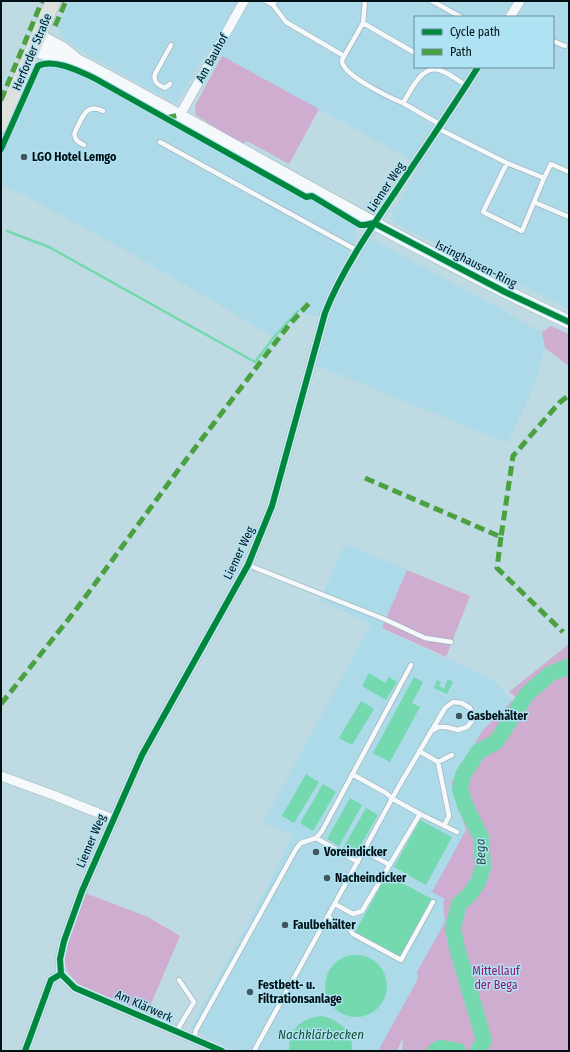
<svg xmlns="http://www.w3.org/2000/svg" width="570" height="1052" viewBox="0 0 570 1052" font-family="'Fira Sans Condensed',sans-serif">
<style>
.built{fill:#acdae8;fill-rule:evenodd}
.green{fill:#ceadd1}
.water{fill:#74d9af}
.lines{fill:none;stroke-linecap:round;stroke-linejoin:round}
.stream{stroke:#74d9af;stroke-width:2.5}
.river{stroke:#74d9af;stroke-width:16}
.lane-casing{stroke:#a1b6be;stroke-width:6}
.street-casing{stroke:#a1b6be;stroke-width:10}
.secondary-casing{stroke:#a1b6be;stroke-width:14}
.primary-casing{stroke:#acb9bd;stroke-width:16}
.lane{stroke:#f5f9fb;stroke-width:4.5}
.street{stroke:#f5f9fb;stroke-width:9}
.secondary{stroke:#f5f9fb;stroke-width:13}
.primary{stroke:#dee1dd;stroke-width:15}
.quiet{stroke:#4ba040;stroke-width:5;stroke-dasharray:10 5;stroke-linecap:butt}
.cycleway-casing{stroke:#afe2f2;stroke-width:8}
.cycleway{stroke:#00873e;stroke-width:6}
.poi-dot{fill:#42575d;stroke:#afe2f2;stroke-width:1.5}
.labels{text-anchor:middle;stroke-width:3;stroke-linejoin:round;paint-order:stroke}
.street-label{font-size:12px;fill:#001015;stroke:#afe2f2}
.poi-label{font-size:12px;font-weight:bold;fill:#001015;stroke:#afe2f2;text-anchor:start}
.park-label{font-size:12px;fill:#911a77;stroke:#afe2f2}
.water-label{font-size:13px;font-style:italic;fill:#1a4e35;stroke:#afe2f2}
</style>
<rect width="100%" height="100%" fill="#bedae3"/>
<path class="built" d="M 69,1 L 569,1 L 569,309 L 393,222 L 392,212 L 420,167 L 406,157 L 319,109 L 208,50 L 176,104 L 86,54 L 65,40 L 58,28 L 58,26 ZM 415,17 L 553,17 L 553,67 L 415,67 Z
M 45,65 L 57,65 L 87,77 L 306,201 L 312,199 L 353,222 L 356,227 L 356,238 L 328,292 L 319,317 L 298,311 L 274,337 L 148,263 L 24,195 L 1,185 L 1,153 L 39,67 Z
M 370,238 L 542,332 L 545,348 L 535,384 L 507,443 L 316,365 L 332,307 Z
M 345,544 L 407,570 L 382,629 L 495,681 L 512,701 L 483,730 L 451,783 L 466,830 L 433,892 L 459,906 L 378,1051 L 236,1051 L 190,1028 L 259,903 L 293,835 L 263,823 L 371,624 L 320,600 Z"/>
<path class="green" d="M 222,56 L 319,109 L 289,164 L 247,141 L 242,144 L 196,115 L 195,109 L 196,104 Z
M 551,326 L 569,334 L 569,366 L 545,348 L 542,332 Z
M 407,570 L 470,596 L 446,657 L 382,628 Z
M 569,644 L 569,1051 L 402,1051 L 403,1037 L 397,1051 L 378,1051 L 418,979 L 417,972 L 445,922 L 443,902 L 445,899 L 432,892 L 466,830 L 451,783 L 456,775 L 459,766 L 472,748 L 483,730 L 516,697 L 509,692 Z
M 85,893 L 148,917 L 180,936 L 147,1013 L 79,985 L 68,972 L 64,958 Z"/>
<path class="water" d="M 369,673 L 385,683 L 389,677 L 397,682 L 386,700 L 362,686 Z
M 414,677 L 423,682 L 412,703 L 420,707 L 390,762 L 373,753 Z
M 448,679 L 453,682 L 447,694 L 434,688 L 437,680 L 441,682 L 439,686 L 444,689 Z
M 361,701 L 374,709 L 352,745 L 339,738 Z
M 306,774 L 319,782 L 294,823 L 282,816 Z
M 323,784 L 336,792 L 313,831 L 300,823 Z
M 350,798 L 362,805 L 339,846 L 327,839 Z
M 366,808 L 378,815 L 355,855 L 343,848 Z
M 420,820 L 452,837 L 426,885 L 394,867 Z
M 387,875 L 432,899 L 400,957 L 355,932 Z
M325 986a31 31 0 1 1 62 0a31 31 0 1 1-62 0Z
M 322,1016 C 339,1020 354,1032 352,1051 L 289,1051 C 289,1029 301,1018 322,1016 Z"/>
<g class="lines">
<path class="stream" d="M 7,231 L 49,247 L 255,362 L 274,337 L 298,311"/>
<path class="river" d="M 435,1051 L 440,1048 L 458,1051
M 478,1051 L 484,1040 L 457,948 L 453,928 L 459,904 L 470,894 L 478,882 L 483,867 L 481,837 L 465,805 L 460,789 L 463,775 L 478,752 L 496,742 L 527,694 L 550,674 L 569,666"/>
<defs>
<path id="lane" d="M 266,1 L 273,5 L 275,1
M 432,1 L 461,17
M 273,5 L 286,22 L 344,56
M 363,23 L 365,1
M 553,41 L 565,46
M 170,84 L 165,88 C 158,85 153,82 155,74 L 171,45
M 403,103 C 390,98 350,78 344,66 C 343,65 342,62 342,60 L 363,23 L 415,53
M 441,125 L 403,103 C 410,92 422,64 439,70 C 449,73 457,80 466,85
M 439,129 L 507,163 L 544,178 L 522,231 L 483,212 L 507,163
M 160,142 L 358,251
M 84,145 C 78,142 73,139 75,132 C 82,119 85,102 103,111
M 544,178 L 551,164 L 569,172
M 534,202 L 569,217
M 248,565 L 384,619 L 425,638 L 451,642
M 419,751 L 438,762 L 452,755
M 438,762 L 449,816 L 444,826
M 352,774 L 386,793 L 393,799 L 420,814 L 457,832
M 316,838 L 358,862
M 364,851 L 390,865
M 335,904 L 353,914 L 362,911 L 420,814
M 328,917 L 348,927 L 353,934 L 401,960 L 433,902
M 176,1032 L 194,1002 L 179,980
M 194,1040 L 196,1030 L 296,849 L 301,843 L 316,838 L 322,831 L 411,665
M 254,1051 L 399,786 L 445,708 L 453,702 L 462,703 L 470,708 L 472,713 L 472,721 L 467,727 L 458,730 L 446,727 L 439,727 L 431,731"/>
<path id="street" d="M 510,17 L 520,1
M 180,115 L 244,1
M 1,776 L 53,795 L 113,819
M 61,974 L 60,959 L 64,941 L 82,891 L 142,755 L 248,565 L 272,506 L 325,313 C 341,272 369,231 394,194 C 422,152 451,110 478,67
M 61,974 L 75,988 L 222,1051
M 25,1051 L 51,980 L 61,974"/>
<path id="secondary" d="M 39,36 L 63,49 L 78,61
M 33,49 L 59,58 L 78,61 L 84,64 C 246,150 403,245 569,322"/>
<path id="primary" d="M 1,125 L 53,1"/>
</defs>
<use href="#lane" class="lane-casing"/>
<use href="#street" class="street-casing"/>
<use href="#secondary" class="secondary-casing"/>
<use href="#primary" class="primary-casing"/>
<use href="#lane" class="lane"/>
<use href="#street" class="street"/>
<use href="#secondary" class="secondary"/>
<use href="#primary" class="primary"/>
<path class="quiet" d="M 55,26 L 66,1
M 1,100 L 42,1
M 168,120 L 170,117 L 180,115
M 365,478 L 501,537 L 513,456 L 559,403 L 569,395
M 501,537 L 497,568 L 563,632
M 1,704 L 75,611 L 176,473 L 275,343 L 289,325 L 312,300"/>
<defs>
<path id="cycleway" d="M 1,149 L 38,66 C 53,58 79,71 94,78 L 306,197 L 312,196 L 360,225 L 365,225 L 374,223
M 374,223 L 505,292 L 569,322
M 61,974 L 60,959 L 64,941 L 82,891 L 142,755 L 248,565 L 272,506 L 325,313 C 341,272 369,231 394,194 C 422,152 451,110 478,67
M 61,974 L 75,988 L 222,1051
M 25,1051 L 51,980 L 61,974"/>
</defs>
<use href="#cycleway" class="cycleway-casing"/>
<use href="#cycleway" class="cycleway"/>
</g>
<g class="poi-dot">
<circle cx="24" cy="157" r="4"/>
<circle cx="459" cy="716" r="4"/>
<circle cx="316" cy="852" r="4"/>
<circle cx="327" cy="878" r="4"/>
<circle cx="285" cy="925" r="4"/>
<circle cx="250" cy="992" r="4"/>
</g>
<g class="labels">
<g class="street-label">
<text transform="translate(32 52) rotate(-67)" y="4">Herforder Straße</text>
<text transform="translate(212 58) rotate(-61)" y="4">Am Bauhof</text>
<text transform="translate(386 187) rotate(-56)" y="4">Liemer Weg</text>
<text transform="translate(476 264) rotate(27)" y="4">Isringhausen-Ring</text>
<text transform="translate(239 553) rotate(-65)" y="4">Liemer Weg</text>
<text transform="translate(91 841) rotate(-67)" y="4">Liemer Weg</text>
<text transform="translate(144 1006) rotate(24)" y="4">Am Klärwerk</text>
</g>
<g class="poi-label">
<text x="32" y="161">LGO Hotel Lemgo</text>
<text x="467" y="720">Gasbehälter</text>
<text x="324" y="856">Voreindicker</text>
<text x="335" y="882">Nacheindicker</text>
<text x="293" y="929">Faulbehälter</text>
<text x="258" y="989">Festbett- u.<tspan x="258" dy="14">Filtrationsanlage</tspan></text>
</g>
<g class="park-label">
<text x="496" y="975">Mittellauf<tspan x="496" dy="14">der Bega</tspan></text>
</g>
<g class="water-label">
<text transform="translate(480 852) rotate(-93)" y="5">Bega</text>
<text x="321" y="1039">Nachklärbecken</text>
</g>
</g>
<rect width="570" height="1052" fill="none" stroke="#001015" stroke-width="4"/>
<rect x="414" y="16" width="140" height="52" fill="#afe2f2" stroke="#698e9a"/>
<rect x="422" y="29" width="20" height="6" fill="#00873e" stroke="#698e9a"/>
<text x="450" y="36" font-size="12" fill="#001015">Cycle path</text>
<rect x="422" y="49" width="20" height="6" fill="#4ba040" stroke="#698e9a"/>
<text x="450" y="56" font-size="12" fill="#001015">Path</text>
</svg>
